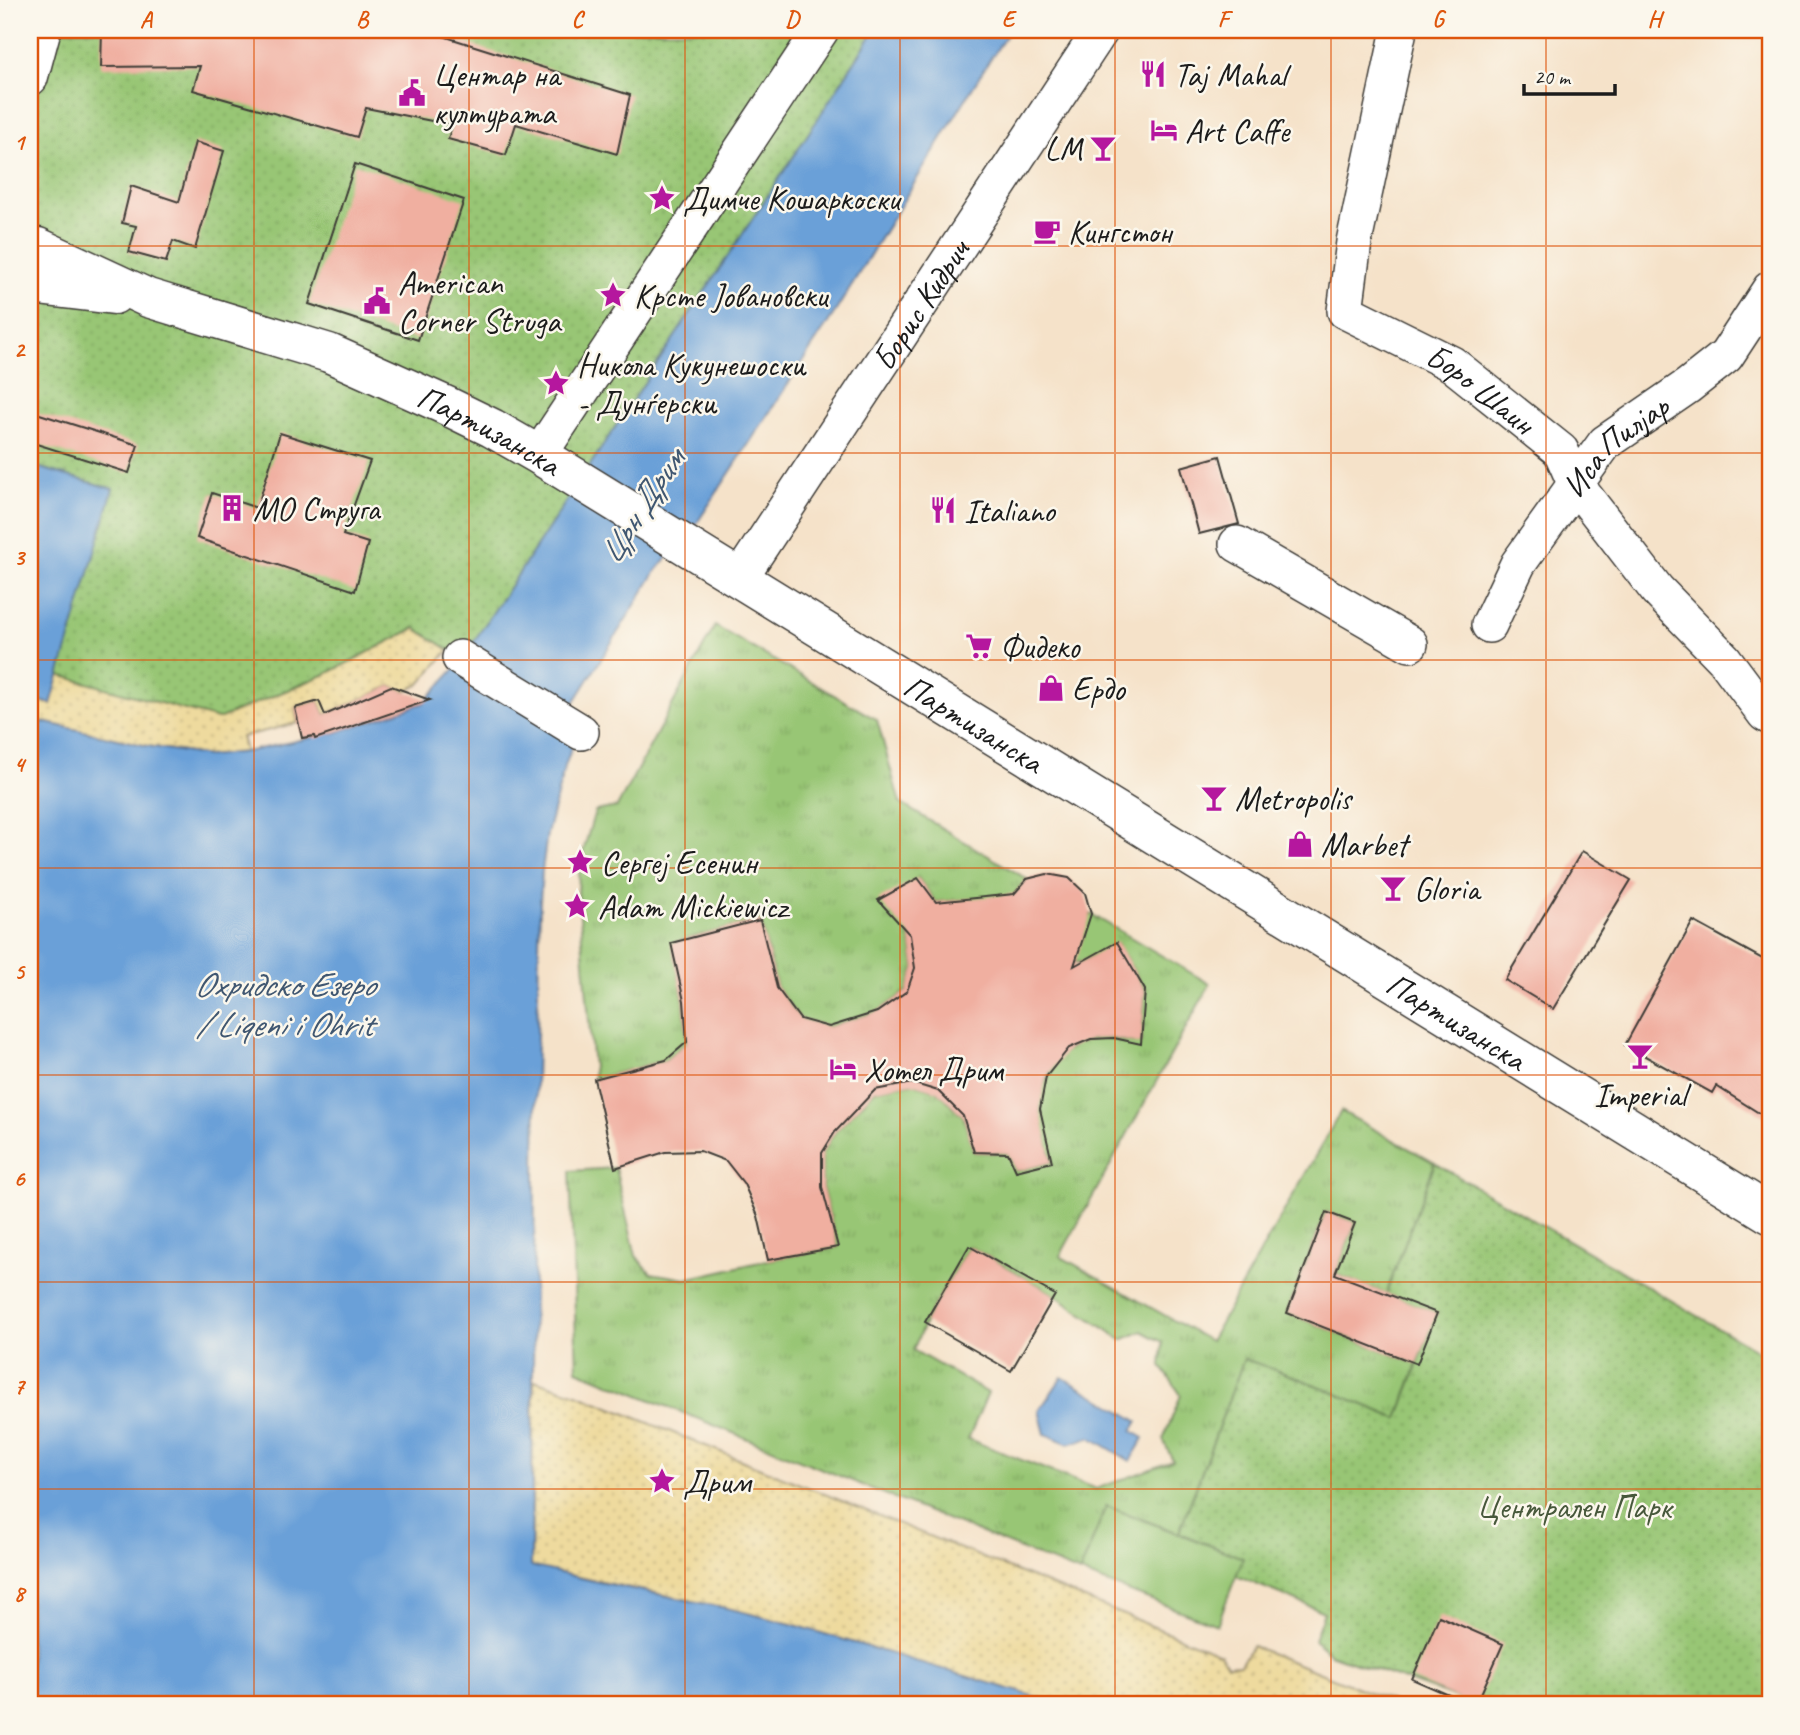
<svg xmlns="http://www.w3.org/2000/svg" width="1800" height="1735" viewBox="0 0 1800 1735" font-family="Caveat,sans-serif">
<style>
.grass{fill:url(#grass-tufts);stroke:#5a7148;stroke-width:2;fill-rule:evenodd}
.sand{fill:url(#sand-dots);stroke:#857b5d;stroke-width:2}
.park{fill:url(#park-dots);stroke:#5a7148;stroke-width:2}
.pitch{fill:#98c674;stroke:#5a7148;stroke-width:2}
.water{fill:#6ba0d8;stroke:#445e7a;stroke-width:2}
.building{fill:#f0afa0}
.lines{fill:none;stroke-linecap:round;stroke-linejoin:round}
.minor-casing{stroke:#3d3a36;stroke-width:38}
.major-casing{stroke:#3d3a36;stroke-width:41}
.minor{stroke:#fff;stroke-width:35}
.major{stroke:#fff;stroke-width:38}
.grid{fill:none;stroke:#de560d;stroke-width:2;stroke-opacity:0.55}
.labels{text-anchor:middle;stroke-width:5;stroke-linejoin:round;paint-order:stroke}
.poi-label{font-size:33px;fill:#1c1c1c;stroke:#fbf7ec;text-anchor:start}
.street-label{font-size:33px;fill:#1c1c1c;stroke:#fbf7ec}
.park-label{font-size:33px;fill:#47583b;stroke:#fbf7ec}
.water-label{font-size:35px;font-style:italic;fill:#405771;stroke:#fbf7ec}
.neatline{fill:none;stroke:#de560d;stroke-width:2.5}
.grid-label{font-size:23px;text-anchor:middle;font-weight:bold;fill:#de560d}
</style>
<defs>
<pattern id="grass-tufts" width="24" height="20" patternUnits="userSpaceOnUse" patternTransform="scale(1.75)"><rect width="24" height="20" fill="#98c674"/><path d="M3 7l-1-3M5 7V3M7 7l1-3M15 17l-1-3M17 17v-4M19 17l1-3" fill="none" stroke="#82aa64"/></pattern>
<pattern id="sand-dots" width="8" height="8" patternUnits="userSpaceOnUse" patternTransform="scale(1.75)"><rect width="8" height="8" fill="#eeda9e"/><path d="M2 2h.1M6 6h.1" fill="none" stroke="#ccba88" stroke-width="1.8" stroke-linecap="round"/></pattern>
<pattern id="park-dots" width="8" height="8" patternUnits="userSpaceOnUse" patternTransform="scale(1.75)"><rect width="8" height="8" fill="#98c674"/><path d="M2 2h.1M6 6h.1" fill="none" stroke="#82aa64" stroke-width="1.8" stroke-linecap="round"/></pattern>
</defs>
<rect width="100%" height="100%" fill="#fbf7ec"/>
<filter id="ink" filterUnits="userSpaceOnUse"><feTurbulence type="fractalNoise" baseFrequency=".0143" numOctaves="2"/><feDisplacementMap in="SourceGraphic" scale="14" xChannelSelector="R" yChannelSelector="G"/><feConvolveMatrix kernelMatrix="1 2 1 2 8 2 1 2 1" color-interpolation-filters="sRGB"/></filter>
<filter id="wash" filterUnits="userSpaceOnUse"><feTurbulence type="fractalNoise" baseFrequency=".00686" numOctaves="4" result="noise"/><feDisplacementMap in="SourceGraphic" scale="28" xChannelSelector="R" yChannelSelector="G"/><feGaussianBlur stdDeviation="1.57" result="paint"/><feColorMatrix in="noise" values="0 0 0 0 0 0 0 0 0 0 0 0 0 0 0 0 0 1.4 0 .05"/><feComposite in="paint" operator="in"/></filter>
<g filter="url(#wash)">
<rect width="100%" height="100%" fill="#f5e2c9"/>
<path class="grass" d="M 715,626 L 877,720 L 900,803 L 1027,879 L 1013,896 L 936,902 L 918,878 L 910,935 L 915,968 L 907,991 L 877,1012 L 829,1027 L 800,1019 L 777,988 L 760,920 L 672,943 L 684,1001 L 687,1042 L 666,1060 L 594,1079 L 578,892 L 580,862 L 595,811 L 617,807 Z
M 1091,914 L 1210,984 L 1060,1256 L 1210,1341 L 1341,1111 L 1435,1163 L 1386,1294 L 1335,1274 L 1355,1223 L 1326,1212 L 1287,1313 L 1417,1364 L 1398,1419 L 1298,1378 L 1244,1359 L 1179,1533 L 1106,1506 L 1080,1573 L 577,1370 L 570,1171 L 615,1168 L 636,1256 L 651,1273 L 686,1279 L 768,1260 L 838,1247 L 822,1187 L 822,1153 L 835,1132 L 875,1090 L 912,1083 L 938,1091 L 963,1116 L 974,1152 L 1008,1153 L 1016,1171 L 1052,1162 C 1049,1146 1040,1123 1040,1108 C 1040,1079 1062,1043 1092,1039 C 1109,1036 1125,1042 1141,1043 L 1145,990 L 1117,943 L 1082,962 L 1046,964 ZM 969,1246 L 1055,1295 L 1122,1340 L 1142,1331 L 1163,1342 L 1161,1366 L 1181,1395 L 1163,1440 L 1173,1461 L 1096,1489 L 968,1439 L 988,1393 L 913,1350 L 925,1322 Z"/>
<path class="sand" d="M 415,628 L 449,650 L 419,685 L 405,691 L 391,686 L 325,715 L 319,701 L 295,708 L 298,723 L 241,737 L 245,752 L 208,756 L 148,746 L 30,719 L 30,698 L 51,704 L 59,675 L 218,719 L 328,673 Z
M 534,1380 L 577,1394 L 1221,1654 L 1227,1665 L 1240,1664 L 1252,1646 L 1401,1705 L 1063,1705 L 791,1624 L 731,1609 L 531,1567 Z"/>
<path class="park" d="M 43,30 L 875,30 L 792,159 L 463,658 L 415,628 L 328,673 L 218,719 L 59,675 L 113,489 L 30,465 L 30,78 Z
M 1435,1163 L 1770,1358 L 1770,1705 L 1477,1705 L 1330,1654 L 1314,1640 L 1324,1612 L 1236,1576 L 1242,1558 L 1179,1533 L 1244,1359 L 1298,1378 L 1398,1419 L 1436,1313 L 1386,1294 Z"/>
<path class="pitch" d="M 1106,1506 L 1243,1558 L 1217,1625 L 1080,1573 Z"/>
<path class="water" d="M 875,30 L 1010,30 L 989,61 L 837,309 L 697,523 L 656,571 L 572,706 L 575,738 L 564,769 L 547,834 L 542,871 L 540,902 L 536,1083 L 531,1566 L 594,1581 L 731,1609 L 791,1624 L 1063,1705 L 30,1705 L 30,719 L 148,746 L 208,756 L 245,752 L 337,732 L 424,703 L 459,664 L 792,159 Z
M 30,465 L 113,489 L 51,704 L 30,698 Z
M 1062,1377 L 1138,1421 L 1132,1431 L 1144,1438 L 1130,1461 L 1090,1437 L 1069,1444 L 1045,1434 L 1039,1411 Z"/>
<g id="blocks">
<path class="building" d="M 102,30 L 424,30 L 630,95 L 617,154 L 516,124 L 506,155 L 448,139 L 452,125 L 366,108 L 357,137 L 193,90 L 200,66 L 101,67 Z
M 195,142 L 224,151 L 195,249 L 173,241 L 166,262 L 129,252 L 136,226 L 122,223 L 131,186 L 179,202 Z
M 355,164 L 464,200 L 418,340 L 309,304 Z
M 30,411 L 138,445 L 129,473 L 30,442 Z
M 280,433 L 370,461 L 343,535 L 368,543 L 355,591 L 197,538 L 212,493 L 257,508 Z
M 1220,456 L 1239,524 L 1199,534 L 1181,467 Z
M 391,686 L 430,700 L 315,739 L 314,736 L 302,738 L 295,708 L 319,701 L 325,715 Z
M 1582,851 L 1631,880 L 1553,1009 L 1505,980 Z
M 1047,874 L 1069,878 L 1085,893 L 1091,914 L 1074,966 L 1117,942 L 1145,990 L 1141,1044 L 1114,1038 L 1091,1039 L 1069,1048 L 1046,1077 L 1040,1109 L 1052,1162 L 1016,1171 L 1008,1153 L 974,1152 L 963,1116 L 938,1091 L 912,1083 L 875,1090 L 835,1132 L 822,1153 L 822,1187 L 838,1247 L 768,1260 L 758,1216 L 744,1184 L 726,1161 L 700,1151 L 665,1152 L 615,1168 L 594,1079 L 666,1060 L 687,1042 L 684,1001 L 671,943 L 760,920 L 777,988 L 800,1019 L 829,1027 L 877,1012 L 907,991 L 915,968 L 910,935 L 878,900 L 918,878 L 936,902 L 1014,894 L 1027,879 Z
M 1693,921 L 1770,963 L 1770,1120 L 1716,1086 L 1712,1093 L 1625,1045 Z
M 1326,1212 L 1355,1223 L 1335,1274 L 1437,1313 L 1417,1364 L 1287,1313 Z
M 969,1246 L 1055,1295 L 1011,1371 L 925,1322 Z
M 1439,1616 L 1503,1644 L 1476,1705 L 1472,1705 L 1412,1679 Z"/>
</g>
</g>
<g filter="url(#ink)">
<use href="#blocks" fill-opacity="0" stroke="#3d3a36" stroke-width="2"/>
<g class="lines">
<defs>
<g id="minor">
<path id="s1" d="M 1399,30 L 1354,242 L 1345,311 L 1452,364 L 1561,451 L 1576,485 L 1657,590 L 1724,659 L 1765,714 L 1770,717"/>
<path d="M 30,78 L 43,30"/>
<path d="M 539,455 L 821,30"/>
<path d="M 1237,544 L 1410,644"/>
<path id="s2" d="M 739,579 L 1101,30"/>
<path id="s3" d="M 1489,625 L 1518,564 L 1605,443 L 1688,386 L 1726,356 L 1770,289"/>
<path d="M 460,658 L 581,732"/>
</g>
<g id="major">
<path id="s4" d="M 38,247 L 148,298 L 329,353 L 445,405 L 492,428 L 539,455 L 1770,1214"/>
<path d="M 30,285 L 114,295"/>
</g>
</defs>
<use href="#minor" class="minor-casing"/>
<use href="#major" class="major-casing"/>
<use href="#minor" class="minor"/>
<use href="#major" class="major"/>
</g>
</g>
<path class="grid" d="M 254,30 L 254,1705M 469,30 L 469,1705M 685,30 L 685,1705M 900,30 L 900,1705M 1115,30 L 1115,1705M 1331,30 L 1331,1705M 1546,30 L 1546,1705M 30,246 L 1770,246M 30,453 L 1770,453M 30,660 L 1770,660M 30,868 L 1770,868M 30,1075 L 1770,1075M 30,1282 L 1770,1282M 30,1489 L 1770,1489"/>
<defs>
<symbol id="restaurant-bare" viewBox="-9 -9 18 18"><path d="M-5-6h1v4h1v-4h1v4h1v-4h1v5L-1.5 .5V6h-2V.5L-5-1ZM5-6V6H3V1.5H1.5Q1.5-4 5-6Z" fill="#b5179e" stroke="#fbf7ec" stroke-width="2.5" paint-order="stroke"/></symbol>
<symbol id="civic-bare" viewBox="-9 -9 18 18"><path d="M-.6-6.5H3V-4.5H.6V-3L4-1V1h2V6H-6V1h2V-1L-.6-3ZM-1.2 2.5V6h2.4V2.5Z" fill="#b5179e" stroke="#fbf7ec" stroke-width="2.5" paint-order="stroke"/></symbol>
<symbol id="hotel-bare" viewBox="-9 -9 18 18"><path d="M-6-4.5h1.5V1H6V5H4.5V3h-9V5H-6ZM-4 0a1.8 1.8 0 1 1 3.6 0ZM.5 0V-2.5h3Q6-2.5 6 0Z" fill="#b5179e" stroke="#fbf7ec" stroke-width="2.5" paint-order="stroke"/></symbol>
<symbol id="bar-bare" viewBox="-9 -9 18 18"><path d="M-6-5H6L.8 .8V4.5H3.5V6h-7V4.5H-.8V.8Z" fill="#b5179e" stroke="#fbf7ec" stroke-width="2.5" paint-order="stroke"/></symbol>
<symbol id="sight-bare" viewBox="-9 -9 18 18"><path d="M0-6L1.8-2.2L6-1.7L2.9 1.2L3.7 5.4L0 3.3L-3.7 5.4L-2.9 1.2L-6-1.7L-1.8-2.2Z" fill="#b5179e" stroke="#fbf7ec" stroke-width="2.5" paint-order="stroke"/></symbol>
<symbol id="cafe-bare" viewBox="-9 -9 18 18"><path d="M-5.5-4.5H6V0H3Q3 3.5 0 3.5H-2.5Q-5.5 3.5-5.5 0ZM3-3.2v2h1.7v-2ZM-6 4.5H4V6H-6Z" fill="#b5179e" stroke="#fbf7ec" stroke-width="2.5" paint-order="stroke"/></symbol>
<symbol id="building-bare" viewBox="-9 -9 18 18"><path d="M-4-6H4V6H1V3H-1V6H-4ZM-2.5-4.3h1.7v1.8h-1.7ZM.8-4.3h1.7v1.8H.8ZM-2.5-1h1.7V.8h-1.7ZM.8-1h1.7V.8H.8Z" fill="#b5179e" stroke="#fbf7ec" stroke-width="2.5" paint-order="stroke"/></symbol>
<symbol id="supermarket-bare" viewBox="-9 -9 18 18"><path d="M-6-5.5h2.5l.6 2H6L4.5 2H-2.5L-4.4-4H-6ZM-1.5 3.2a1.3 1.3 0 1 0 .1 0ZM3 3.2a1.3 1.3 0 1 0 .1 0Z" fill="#b5179e" stroke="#fbf7ec" stroke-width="2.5" paint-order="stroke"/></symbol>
<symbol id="shop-bare" viewBox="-9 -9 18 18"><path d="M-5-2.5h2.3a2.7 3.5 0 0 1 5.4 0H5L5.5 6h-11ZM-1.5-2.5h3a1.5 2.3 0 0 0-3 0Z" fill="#b5179e" stroke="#fbf7ec" stroke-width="2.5" paint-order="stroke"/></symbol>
</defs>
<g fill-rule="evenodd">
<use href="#restaurant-bare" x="1134" y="55" width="38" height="38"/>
<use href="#civic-bare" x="393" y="74" width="38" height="38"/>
<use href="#hotel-bare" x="1145" y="111" width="38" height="38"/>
<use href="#bar-bare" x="1084" y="129" width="38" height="38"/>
<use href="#sight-bare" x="643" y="179" width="38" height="38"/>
<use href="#cafe-bare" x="1028" y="212" width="38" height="38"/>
<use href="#sight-bare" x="594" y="276" width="38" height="38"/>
<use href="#civic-bare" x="358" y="282" width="38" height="38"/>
<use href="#sight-bare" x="537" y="364" width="38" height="38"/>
<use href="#building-bare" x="213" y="489" width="38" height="38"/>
<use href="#restaurant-bare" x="924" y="491" width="38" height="38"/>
<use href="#supermarket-bare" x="960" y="627" width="38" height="38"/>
<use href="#shop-bare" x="1032" y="669" width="38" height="38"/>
<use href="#bar-bare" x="1195" y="779" width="38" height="38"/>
<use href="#shop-bare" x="1281" y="825" width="38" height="38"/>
<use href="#sight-bare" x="561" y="843" width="38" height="38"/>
<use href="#bar-bare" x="1374" y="869" width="38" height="38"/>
<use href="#sight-bare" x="558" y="887" width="38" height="38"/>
<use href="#bar-bare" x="1621" y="1037" width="38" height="38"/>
<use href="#hotel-bare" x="824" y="1050" width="38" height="38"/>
<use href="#sight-bare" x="643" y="1462" width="38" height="38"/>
</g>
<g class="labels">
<g class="poi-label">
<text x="433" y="86">Центар на<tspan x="433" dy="38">културата</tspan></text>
<text x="1174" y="86">Taj Mahal</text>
<text x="1185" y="142">Art Caffe</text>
<text x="1082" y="160" text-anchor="end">LM</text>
<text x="683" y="210">Димче Кошаркоски</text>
<text x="1068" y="243">Кингстон</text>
<text x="398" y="294">American<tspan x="398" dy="38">Corner Struga</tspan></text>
<text x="634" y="307">Крсте Јовановски</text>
<text x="577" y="376">Никола Кукунешоски<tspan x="577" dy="38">- Дунѓерски</tspan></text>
<text x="253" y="520">МО Струга</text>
<text x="964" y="522">Italiano</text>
<text x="1000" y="658">Фидеко</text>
<text x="1072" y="700">Ердо</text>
<text x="1235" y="810">Metropolis</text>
<text x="1321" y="856">Marbet</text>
<text x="601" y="874">Сергеј Есенин</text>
<text x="1414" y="900">Gloria</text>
<text x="598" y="918">Adam Mickiewicz</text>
<text x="864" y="1081">Хотел Дрим</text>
<text x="1640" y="1106" text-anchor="middle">Imperial</text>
<text x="683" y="1493">Дрим</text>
</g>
<g class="street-label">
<text dy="12" stroke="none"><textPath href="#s2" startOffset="329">Борис Кидрич</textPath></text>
<text dy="12" stroke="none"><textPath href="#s1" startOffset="443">Боро Шаин</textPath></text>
<text dy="12" stroke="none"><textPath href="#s4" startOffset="488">Партизанска</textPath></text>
<text dy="12" stroke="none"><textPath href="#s3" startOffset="222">Иса Пилјар</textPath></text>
<text dy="12" stroke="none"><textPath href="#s4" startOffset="1055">Партизанска</textPath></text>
<text dy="12" stroke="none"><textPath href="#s4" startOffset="1622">Партизанска</textPath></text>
</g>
<g class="park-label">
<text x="1574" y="1518">Централен Парк</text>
</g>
<g class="water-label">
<text transform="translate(641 506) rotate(-57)" y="12">Црн Дрим</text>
<text x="284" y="996">Охридско Езеро<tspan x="284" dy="40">/ Liqeni i Ohrit</tspan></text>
</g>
</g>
<rect width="1800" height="1735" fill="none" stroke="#fbf7ec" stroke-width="77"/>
<path d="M1524 84v10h91v-10" fill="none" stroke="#1c1c1c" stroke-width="3.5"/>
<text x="1534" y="84" font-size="21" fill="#1c1c1c" stroke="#fbf7ec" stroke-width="5" paint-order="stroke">20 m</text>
<rect x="38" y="38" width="1724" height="1658" class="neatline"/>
<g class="grid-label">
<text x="146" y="27">A</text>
<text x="362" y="27">B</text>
<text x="577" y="27">C</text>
<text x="792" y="27">D</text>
<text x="1008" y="27">E</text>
<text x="1223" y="27">F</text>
<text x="1438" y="27">G</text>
<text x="1654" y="27">H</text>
<text x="19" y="150">1</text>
<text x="19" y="357">2</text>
<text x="19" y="565">3</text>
<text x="19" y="772">4</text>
<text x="19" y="979">5</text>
<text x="19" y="1186">6</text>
<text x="19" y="1394">7</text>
<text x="19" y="1601">8</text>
</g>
</svg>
